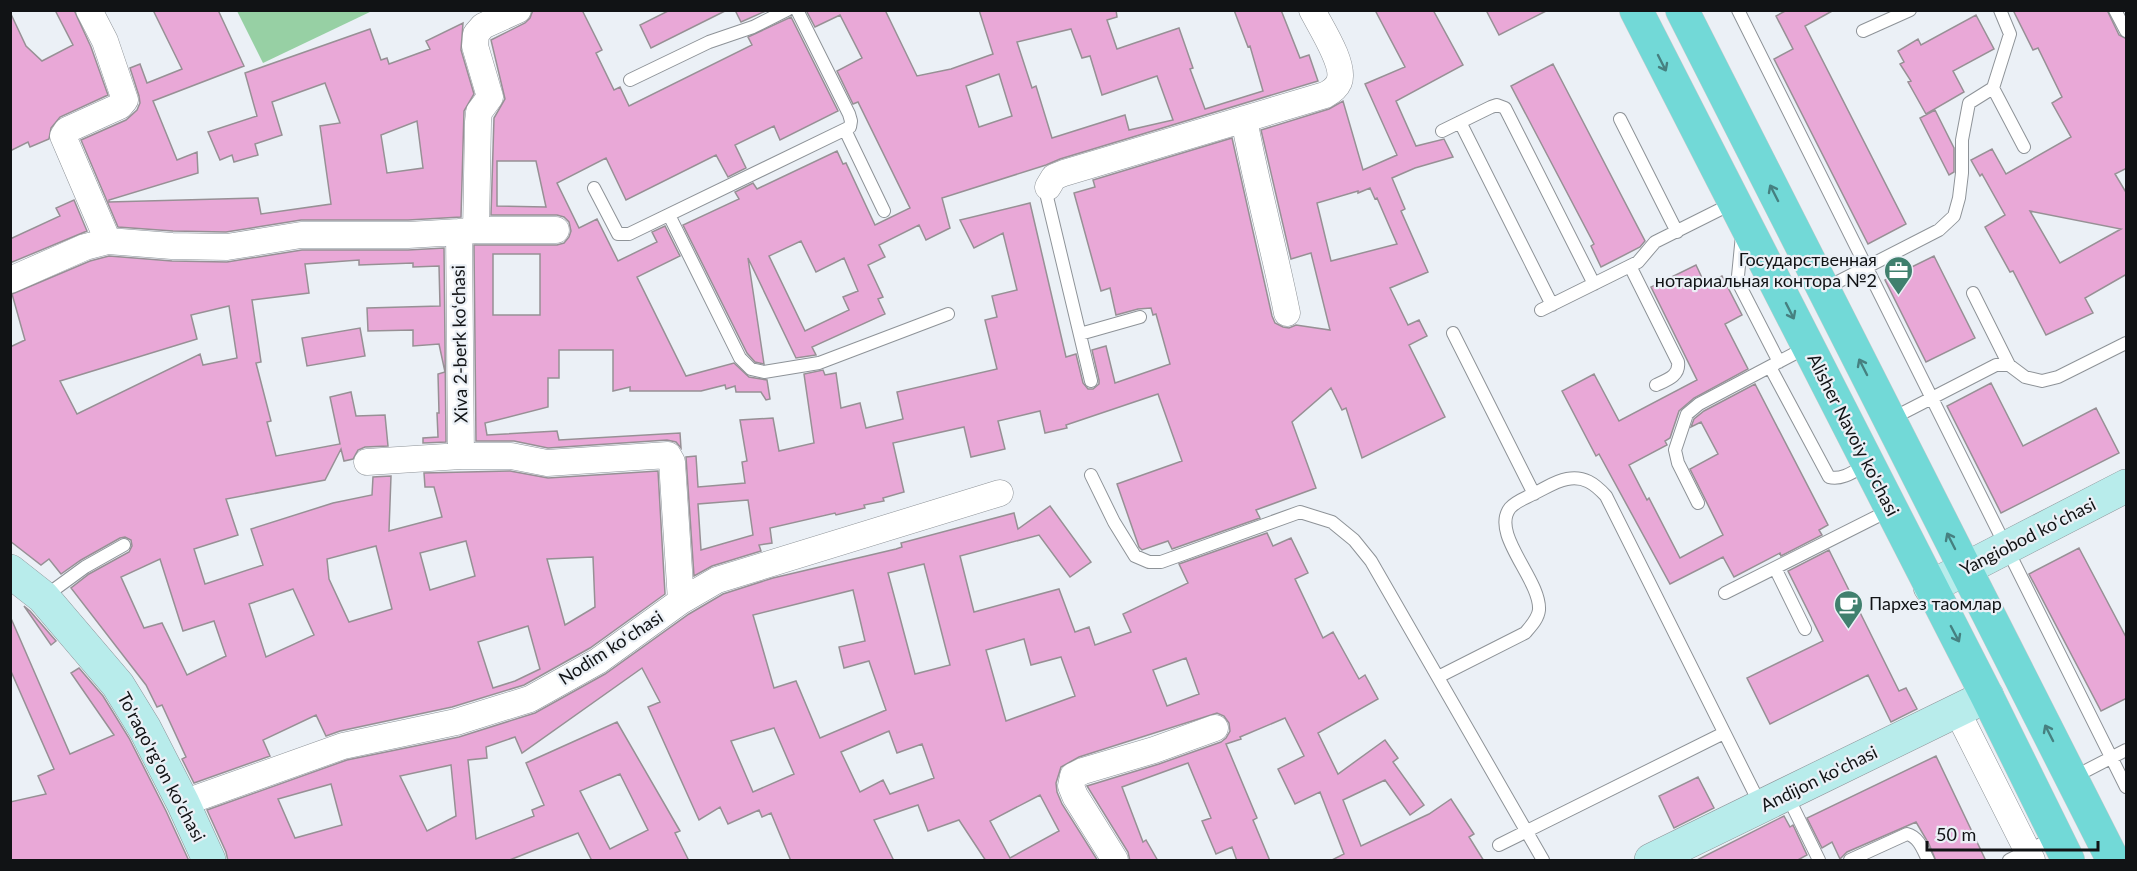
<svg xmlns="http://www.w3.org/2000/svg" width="2137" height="871" viewBox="0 0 2137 871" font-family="Lato,sans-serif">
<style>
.green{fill:#97d0a4}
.building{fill:#e9a8d7;stroke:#979095;stroke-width:1.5;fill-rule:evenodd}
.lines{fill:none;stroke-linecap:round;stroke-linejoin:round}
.lane-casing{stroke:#8e9398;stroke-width:14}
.street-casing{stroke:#8e9398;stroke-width:27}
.secondary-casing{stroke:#8e9398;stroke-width:34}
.primary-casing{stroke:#cbcbcc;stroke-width:34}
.lane{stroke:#fff;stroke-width:12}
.street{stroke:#fff;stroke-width:26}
.secondary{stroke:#b8eceb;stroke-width:33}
.primary{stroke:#72d9d7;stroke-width:33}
.oneway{stroke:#468080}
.labels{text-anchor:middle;stroke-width:4.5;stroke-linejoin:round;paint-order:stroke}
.poi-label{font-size:18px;fill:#111315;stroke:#ebf0f6;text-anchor:end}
.street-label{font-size:18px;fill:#111315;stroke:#ebf0f6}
</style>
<rect width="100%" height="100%" fill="#ebf0f6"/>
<path class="green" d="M 237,11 L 372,11 L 263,63 Z"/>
<path class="building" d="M 55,10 L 74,10 L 91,47 L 108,95 L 60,117 L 51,128 L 49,139 L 30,147 L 28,142 L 10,151 L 10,12 L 26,46 L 42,61 L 73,45 Z
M 153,10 L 218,10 L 244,66 L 153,101 L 177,160 L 197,152 L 198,173 L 109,200 L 109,202 L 258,198 L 261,214 L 331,204 L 320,126 L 340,123 L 325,83 L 272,102 L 282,135 L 255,144 L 258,155 L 234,162 L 232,155 L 220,160 L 208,132 L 257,116 L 245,73 L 370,29 L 381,60 L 387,58 L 389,64 L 430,49 L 426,41 L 463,23 L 461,50 L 474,94 L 464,111 L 461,217 L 408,220 L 301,220 L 226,232 L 173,231 L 118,227 L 81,140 L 126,120 L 137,110 L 140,103 L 139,96 L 130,68 L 140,64 L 147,83 L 182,69 ZM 417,121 L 423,168 L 387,173 L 381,135 Z
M 533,10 L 582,10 L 602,50 L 596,53 L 614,90 L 620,87 L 629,106 L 752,45 L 748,37 L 791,17 L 838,111 L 780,140 L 774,126 L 735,145 L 746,168 L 728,177 L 716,155 L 626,200 L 606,158 L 557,183 L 579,228 L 597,219 L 618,261 L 657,242 L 652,232 L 665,226 L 680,256 L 637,277 L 686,376 L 734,363 L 749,377 L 767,380 L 770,399 L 766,400 L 761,392 L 736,392 L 735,386 L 726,389 L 725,385 L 701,391 L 630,391 L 630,387 L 613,391 L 613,350 L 559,350 L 559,378 L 548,378 L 548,407 L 485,423 L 487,435 L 557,431 L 559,440 L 680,433 L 681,448 L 676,442 L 667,440 L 548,448 L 514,441 L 476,441 L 474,245 L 557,245 L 564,243 L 569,237 L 571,231 L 569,222 L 564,217 L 557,215 L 491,215 L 494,118 L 505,99 L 491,40 L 525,23 L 530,18 ZM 497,161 L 536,161 L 546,207 L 497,206 ZM 493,254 L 540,254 L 540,315 L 493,315 Z
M 670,10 L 727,10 L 651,48 L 640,25 Z
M 735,10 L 768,10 L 741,22 Z
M 806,10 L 885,10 L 917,76 L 951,69 L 993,54 L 979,10 L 1116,10 L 1117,17 L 1107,20 L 1117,49 L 1179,28 L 1193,68 L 1190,69 L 1205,109 L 1263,91 L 1250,46 L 1248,47 L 1234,10 L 1281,10 L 1300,58 L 1309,55 L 1318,81 L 1060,159 L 1046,165 L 942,198 L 950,228 L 926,240 L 919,225 L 879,245 L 885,257 L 868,265 L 883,297 L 878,299 L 885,314 L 812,347 L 816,355 L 796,358 L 748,258 L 764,364 L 755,362 L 747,353 L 683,225 L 739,199 L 735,192 L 753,183 L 757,189 L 837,151 L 843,164 L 846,163 L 875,225 L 910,208 L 858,102 L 853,104 L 837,71 L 862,58 L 840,15 L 815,27 ZM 1071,29 L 1082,58 L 1090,56 L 1102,95 L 1157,76 L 1173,120 L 1129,130 L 1125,115 L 1052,138 L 1036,86 L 1032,88 L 1017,42 ZM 999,74 L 1012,116 L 979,127 L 966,86 ZM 801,241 L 816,272 L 844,258 L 858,291 L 843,297 L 849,310 L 805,331 L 769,256 Z
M 1375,10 L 1433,10 L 1463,65 L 1396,101 L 1416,146 L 1444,139 L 1453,157 L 1415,168 L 1392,178 L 1405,209 L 1401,211 L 1428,272 L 1390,288 L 1408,325 L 1419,320 L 1427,336 L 1409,345 L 1445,417 L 1362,458 L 1346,408 L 1342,410 L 1331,388 L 1292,422 L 1316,488 L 1256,510 L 1260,518 L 1172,549 L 1168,541 L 1142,550 L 1139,547 L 1117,484 L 1182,461 L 1158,394 L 1066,425 L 1067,428 L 1045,433 L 1040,411 L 998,421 L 1005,449 L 971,457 L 964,427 L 893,443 L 904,492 L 883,498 L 884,501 L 864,505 L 865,508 L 836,515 L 835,513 L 770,528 L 772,543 L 759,545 L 761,551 L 712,566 L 694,576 L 686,457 L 696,456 L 698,487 L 745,483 L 742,462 L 747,461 L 740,420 L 773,418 L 779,451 L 814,443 L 804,374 L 823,370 L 825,375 L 836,373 L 841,408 L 860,403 L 866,428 L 903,419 L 897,392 L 997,369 L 985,320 L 997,317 L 992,296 L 1017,290 L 1003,233 L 974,248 L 960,220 L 1030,203 L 1066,357 L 1076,354 L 1083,383 L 1088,389 L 1093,389 L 1099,384 L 1099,380 L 1092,350 L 1106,346 L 1115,383 L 1170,364 L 1156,314 L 1153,315 L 1151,308 L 1138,309 L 1116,315 L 1110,288 L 1101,291 L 1074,193 L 1095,187 L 1093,180 L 1232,138 L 1272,316 L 1275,323 L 1283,327 L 1289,328 L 1296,325 L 1330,330 L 1311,253 L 1291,259 L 1261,130 L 1329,109 L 1343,101 L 1363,170 L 1397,155 L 1365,84 L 1405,67 ZM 1370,188 L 1375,199 L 1377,198 L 1397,244 L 1331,261 L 1317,203 L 1358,191 L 1358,193 ZM 748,500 L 753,535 L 701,550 L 698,504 Z
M 1486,10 L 1548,10 L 1499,35 Z
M 1787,10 L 1834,10 L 1805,26 L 1906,224 L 1868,244 L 1774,59 L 1793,49 L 1776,16 Z
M 2013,10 L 2107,10 L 2119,35 L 2127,39 L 2127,168 L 2115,174 L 2127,194 L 2127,274 L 2085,298 L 2093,313 L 2046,335 L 2013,271 L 2010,272 L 1985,227 L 2005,215 L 1982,174 L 1980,176 L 1971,160 L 1992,149 L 2006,174 L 2071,137 L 2052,103 L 2062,97 L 2038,48 L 2033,50 ZM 2030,211 L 2121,229 L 2060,263 Z
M 1976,15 L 1994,49 L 1953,71 L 1964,92 L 1926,114 L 1908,82 L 1911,81 L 1900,64 L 1904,62 L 1898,51 L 1918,39 L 1921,45 Z
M 1553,64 L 1645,241 L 1640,247 L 1601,267 L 1591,246 L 1594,244 L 1511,86 Z
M 1935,110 L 1954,148 L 1954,172 L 1949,175 L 1920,118 Z
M 74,200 L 87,231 L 10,263 L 10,239 L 60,216 L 56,208 Z
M 444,248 L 446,442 L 423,443 L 423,438 L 438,437 L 437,413 L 439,413 L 438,374 L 445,372 L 439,344 L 413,346 L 413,330 L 368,331 L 367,308 L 440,306 L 439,266 L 413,267 L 413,263 L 359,265 L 359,260 L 305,264 L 309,293 L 252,300 L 261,362 L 256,363 L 271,421 L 267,422 L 276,456 L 340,444 L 330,397 L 351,392 L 356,416 L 385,415 L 388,446 L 365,447 L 358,450 L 353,459 L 344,461 L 341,449 L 325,480 L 226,499 L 238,535 L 194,549 L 205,584 L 263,565 L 251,529 L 333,503 L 372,495 L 373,477 L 391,476 L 389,531 L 442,517 L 434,487 L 425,487 L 424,473 L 510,471 L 548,478 L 658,471 L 665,594 L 590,648 L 524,685 L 452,707 L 340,731 L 326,736 L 316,715 L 263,740 L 270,756 L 194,783 L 182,759 L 186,757 L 162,705 L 157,707 L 146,685 L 71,588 L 89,574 L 129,552 L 132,546 L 131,540 L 125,537 L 120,538 L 81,560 L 61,574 L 49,559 L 41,565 L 10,541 L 10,347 L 25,340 L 12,294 L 90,261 L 109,256 L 172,261 L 227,262 L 302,250 L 408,250 ZM 229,306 L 237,358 L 203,365 L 200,354 L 77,414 L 60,381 L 197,339 L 191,315 ZM 466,541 L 475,576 L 430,590 L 420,553 ZM 376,546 L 392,609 L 349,622 L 329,579 L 327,559 ZM 593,557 L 595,607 L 565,625 L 547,559 ZM 160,559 L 183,631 L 214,621 L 226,656 L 187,675 L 162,623 L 144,628 L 121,577 ZM 293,589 L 314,635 L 266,657 L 249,604 ZM 528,626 L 540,669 L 515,681 L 493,688 L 478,642 Z
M 1934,256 L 1975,338 L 1926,362 L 1885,280 Z
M 1696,265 L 1705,284 L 1722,276 L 1742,315 L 1725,324 L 1748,369 L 1694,398 L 1679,411 L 1670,438 L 1665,441 L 1667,445 L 1629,465 L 1647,500 L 1649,498 L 1680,558 L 1723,535 L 1690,469 L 1718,454 L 1701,422 L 1691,427 L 1694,419 L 1704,411 L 1755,384 L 1828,525 L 1819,530 L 1822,535 L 1781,556 L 1780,553 L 1734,577 L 1723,557 L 1670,584 L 1599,454 L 1596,456 L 1562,391 L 1594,374 L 1619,421 L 1697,380 L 1651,287 Z
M 360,328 L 365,356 L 307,366 L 302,338 Z
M 1991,383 L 2023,446 L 2096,408 L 2119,453 L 2001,513 L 1947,406 Z
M 1050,506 L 1091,562 L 1070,577 L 1039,535 L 960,556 L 974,612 L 1059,589 L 1075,632 L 1089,627 L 1095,645 L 1131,632 L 1123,614 L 1188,583 L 1179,564 L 1267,533 L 1273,546 L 1291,538 L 1308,573 L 1295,579 L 1323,638 L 1333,632 L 1359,679 L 1365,675 L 1378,699 L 1318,733 L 1338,774 L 1385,740 L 1398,758 L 1393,762 L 1424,805 L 1410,815 L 1385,780 L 1343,800 L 1361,846 L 1429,814 L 1451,799 L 1474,834 L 1469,837 L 1484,861 L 1330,861 L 1344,854 L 1320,792 L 1295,804 L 1278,769 L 1304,756 L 1285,718 L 1240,737 L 1241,739 L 1226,744 L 1257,818 L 1253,820 L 1270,861 L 1237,861 L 1232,847 L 1216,854 L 1202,821 L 1211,818 L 1188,763 L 1122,787 L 1143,842 L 1146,840 L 1158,861 L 1130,861 L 1128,852 L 1087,786 L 1159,764 L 1221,742 L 1226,738 L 1230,731 L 1229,723 L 1224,716 L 1217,713 L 1079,757 L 1061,767 L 1056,783 L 1057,792 L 1062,804 L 1098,861 L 986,861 L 959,820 L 928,831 L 918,805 L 874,820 L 894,861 L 791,861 L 771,813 L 762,817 L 759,810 L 728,824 L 720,807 L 699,820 L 648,707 L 660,702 L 642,668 L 522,753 L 515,737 L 486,747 L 487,758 L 468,760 L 476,839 L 534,816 L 532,810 L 544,805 L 526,763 L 617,722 L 680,831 L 675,833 L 689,861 L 588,861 L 591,859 L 578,833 L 507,861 L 228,861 L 226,852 L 207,810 L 347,760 L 459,737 L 535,713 L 605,674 L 689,614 L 723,594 L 773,578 L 896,549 L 902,547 L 901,543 L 1014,513 L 1018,529 ZM 924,564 L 950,665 L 915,674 L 888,573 ZM 853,590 L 865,641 L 839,647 L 844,668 L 869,661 L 886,710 L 820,738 L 796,681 L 774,688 L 753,615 ZM 1024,639 L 1031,665 L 1061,657 L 1075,696 L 1006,721 L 986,650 ZM 1186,658 L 1199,694 L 1167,706 L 1153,670 ZM 774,728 L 794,774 L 753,792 L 731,741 ZM 889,731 L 897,753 L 922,744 L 934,778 L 890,794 L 883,780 L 860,792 L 841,752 ZM 451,765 L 456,816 L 427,831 L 400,776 ZM 620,774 L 648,830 L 610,849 L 580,791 ZM 331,784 L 342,825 L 295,838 L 278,799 ZM 1040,795 L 1059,831 L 1010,858 L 990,821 Z
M 2079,548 L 2127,639 L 2127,698 L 2101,711 L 2029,574 Z
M 1829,550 L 1899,691 L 1906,688 L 1917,709 L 1891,722 L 1868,675 L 1770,724 L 1747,678 L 1823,641 L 1788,571 Z
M 24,606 L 30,611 L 56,641 L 51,645 Z
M 10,616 L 70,754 L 114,735 L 71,673 L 79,668 L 103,696 L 129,738 L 166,811 L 189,861 L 10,861 L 10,802 L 46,794 L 38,776 L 54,769 L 10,669 Z
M 1936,756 L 1986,861 L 1936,861 L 1929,844 L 1916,822 L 1847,852 L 1840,859 L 1832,842 L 1822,848 L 1807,818 Z
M 1698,777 L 1714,808 L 1674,828 L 1659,796 Z
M 1784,816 L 1790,827 L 1793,825 L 1807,855 L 1796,861 L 1695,861 Z"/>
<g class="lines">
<defs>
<path id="lane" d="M 1738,10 L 2126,787
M 2115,10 L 2126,31
M 1863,31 L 1910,10
M 630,80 L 709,42 L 753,27 L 787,10
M 1993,88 L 2024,147
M 1620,119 L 1677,232
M 1460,122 L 1552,305
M 845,130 L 884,211
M 1442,131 L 1491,107 L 1497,105 L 1505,108 L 1594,284
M 1048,187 L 1047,197 L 1091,381
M 594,188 L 618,234 L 629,234 L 850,127 L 851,121 L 849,114 L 797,10
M 669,215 L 740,358 L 751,369 L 764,372 L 819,363 L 948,314
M 1742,235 L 1738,276 L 1740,286 L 1779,362
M 1630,266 L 1678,362 C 1680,376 1667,380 1656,385
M 1824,289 L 1939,230 L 1954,216 L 1959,198 L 1962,173 L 1962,140 L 1969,103 L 1993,88 L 2010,34 L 2000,10
M 1973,293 L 2009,365
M 1541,310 L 1638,262 L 1655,242 L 1733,203
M 1453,333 L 1534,494
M 1080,334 L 1140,317
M 1770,367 L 1829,477 C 1842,481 1856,470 1867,464
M 1891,419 L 1996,365 L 2009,365 L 2025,377 L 2042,381 L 2058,377 L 2126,343
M 1091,475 L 1114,522 L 1135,556 L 1149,562 L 1161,562 L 1300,512 L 1332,522 L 1354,540 L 1371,561 L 1543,860
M 1698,503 L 1678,463 L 1675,450 L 1687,414 L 1699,404 L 1807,347
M 1775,568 L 1805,629
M 1725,593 L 1890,510
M 44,597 L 85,567 L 124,545
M 1438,677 L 1525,633 C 1531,626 1538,619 1539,610 C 1541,580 1490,534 1510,508 C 1516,501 1526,498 1533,494 C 1544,489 1555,481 1567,479 C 1584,476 1594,483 1606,496 L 1761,806
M 2072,778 L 2126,750
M 1787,795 L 1819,860
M 1499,845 L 1724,733
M 1850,860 L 1907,834 C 1919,837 1923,850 1928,860
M 2009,860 L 2055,837"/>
<path id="street" d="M 89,10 L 105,41 L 125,100 L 120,106 L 67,130 L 63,136 L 108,241
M 1244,119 C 1256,184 1274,248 1287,313
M 1048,187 L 1054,177 L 1064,173 L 1325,95 C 1331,92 1336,89 1339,82 C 1346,65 1320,26 1312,10
M 476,230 L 478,122 L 479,112 L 490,97 L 475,46 L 476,34 L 483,26 L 518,10
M 459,232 L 461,456
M 10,280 L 85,247 L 108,241 L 172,246 L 227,247 L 301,235 L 408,235 L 459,232 L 476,230 L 556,230
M 367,462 L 461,456 L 511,456 L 547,463 L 668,455 L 672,462 L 681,601
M 1957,711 L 2032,860
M 183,803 L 343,746 L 456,722 L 530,699 L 598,661 L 681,601 L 717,580 L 1000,493
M 1115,860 L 1075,796 L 1071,786 L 1073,776 L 1083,771 L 1154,750 L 1215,728"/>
<path id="secondary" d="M 10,571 L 43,597 L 118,685 L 145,729 L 183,803 L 209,860
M 1930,587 L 2126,486
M 1651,860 L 1987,696"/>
<path id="primary" d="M 1636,10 L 1987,696 L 2068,860
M 1682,10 L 2113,860"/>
</defs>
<use href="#lane" class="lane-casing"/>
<use href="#street" class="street-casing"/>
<use href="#secondary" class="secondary-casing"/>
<use href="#primary" class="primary-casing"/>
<use href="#lane" class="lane"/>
<use href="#street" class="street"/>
<use href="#secondary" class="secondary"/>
<use href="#primary" class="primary"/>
</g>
<defs><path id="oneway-shaft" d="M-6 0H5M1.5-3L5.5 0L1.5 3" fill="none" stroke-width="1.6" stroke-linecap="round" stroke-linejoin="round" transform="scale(1.5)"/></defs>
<g class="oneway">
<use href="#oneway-shaft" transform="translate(1662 63) rotate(63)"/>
<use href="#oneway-shaft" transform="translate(1774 193) rotate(-117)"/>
<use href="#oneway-shaft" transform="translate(1790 311) rotate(63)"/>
<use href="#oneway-shaft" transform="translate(1863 367) rotate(-117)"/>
<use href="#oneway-shaft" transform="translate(1951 541) rotate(-117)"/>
<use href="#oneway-shaft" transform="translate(1955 634) rotate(62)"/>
<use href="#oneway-shaft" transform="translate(2049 733) rotate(-117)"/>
</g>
<defs>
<symbol id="office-pin" viewBox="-11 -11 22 30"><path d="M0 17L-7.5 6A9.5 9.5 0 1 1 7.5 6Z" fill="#40806e" stroke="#ebf0f6"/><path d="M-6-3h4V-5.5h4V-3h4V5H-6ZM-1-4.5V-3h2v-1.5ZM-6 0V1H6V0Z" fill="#fff"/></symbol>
<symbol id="cafe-pin" viewBox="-11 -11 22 30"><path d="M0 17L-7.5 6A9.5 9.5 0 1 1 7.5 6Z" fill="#40806e" stroke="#ebf0f6"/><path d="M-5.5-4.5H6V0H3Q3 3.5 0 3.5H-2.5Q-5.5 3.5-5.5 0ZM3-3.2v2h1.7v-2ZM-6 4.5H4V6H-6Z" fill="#fff"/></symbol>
</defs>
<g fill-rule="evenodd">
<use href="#office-pin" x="1882" y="254" width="33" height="45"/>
<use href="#cafe-pin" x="1832" y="588" width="33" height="45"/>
</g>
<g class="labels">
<g class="poi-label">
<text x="1877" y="266">Государственная<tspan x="1877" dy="21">нотариальная контора №2</tspan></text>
<text x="1869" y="610" text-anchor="start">Пархез таомлар</text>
</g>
<g class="street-label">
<text transform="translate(460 344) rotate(-91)" y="6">Xiva 2-berk koʻchasi</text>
<text transform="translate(1853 435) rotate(63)" y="6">Alisher Navoiy ko'chasi</text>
<text transform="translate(2028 537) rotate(-27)" y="6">Yangiobod koʻchasi</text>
<text transform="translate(611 648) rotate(-33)" y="6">Nodim koʻchasi</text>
<text transform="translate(161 767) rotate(62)" y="6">To'raqo'rg'on ko'chasi</text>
<text transform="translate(1819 779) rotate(-26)" y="6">Andijon ko'chasi</text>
</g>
</g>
<rect width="2137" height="871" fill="none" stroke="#111315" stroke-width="24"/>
<path d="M1927 841v9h171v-9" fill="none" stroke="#111315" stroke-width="3"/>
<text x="1936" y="841" font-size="18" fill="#111315" stroke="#ebf0f6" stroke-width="4.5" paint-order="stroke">50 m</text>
</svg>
